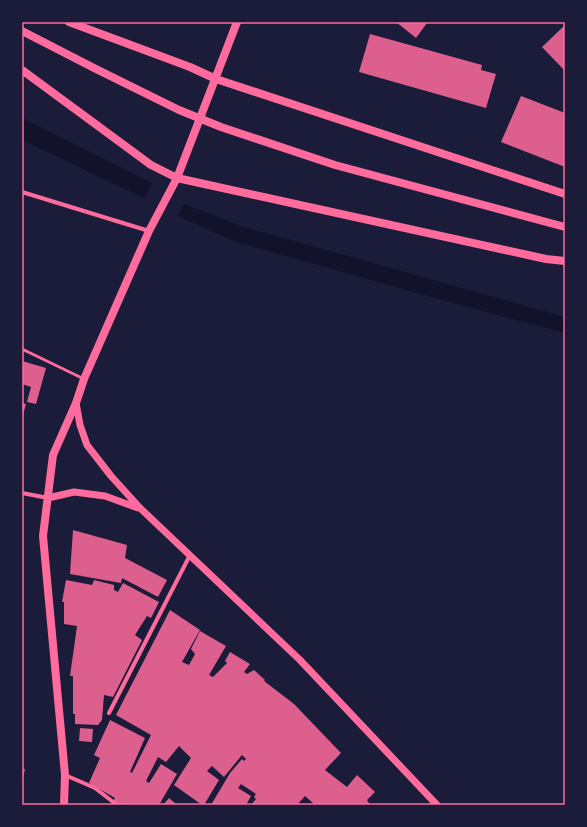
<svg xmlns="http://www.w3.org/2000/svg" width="587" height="827" viewBox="0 0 587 827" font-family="'DejaVu Sans',sans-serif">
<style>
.water{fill:#12122b}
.building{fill:#dd5f8e}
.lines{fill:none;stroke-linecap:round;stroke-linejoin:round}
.service{stroke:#ff6b9d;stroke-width:3}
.minor{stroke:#ff6b9d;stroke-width:4}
.tertiary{stroke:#ff6b9d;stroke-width:7}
.secondary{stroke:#ff6b9d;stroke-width:8}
.neatline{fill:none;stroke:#ff6b9d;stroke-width:1.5}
</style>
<rect width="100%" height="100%" fill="#1b1b3a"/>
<path class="water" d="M 22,118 L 152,183 L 144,198 L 22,140 Z
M 184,204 L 241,226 L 565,317 L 565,333 L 453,303 L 236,242 L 178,216 Z"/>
<path class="building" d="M 396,22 L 426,22 L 427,23 L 416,38 Z
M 565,25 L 565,71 L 542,47 Z
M 370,34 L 482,65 L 481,70 L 496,74 L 486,108 L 359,72 Z
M 521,96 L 565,113 L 565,167 L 501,142 Z
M 22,361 L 46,368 L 36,404 L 27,402 L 31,387 L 22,384 Z
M 22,403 L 26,404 L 23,415 L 22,415 Z
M 73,530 L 127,545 L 125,558 L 167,580 L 158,597 L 122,578 L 121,583 L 70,574 Z
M 66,580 L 92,585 L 94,580 L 114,585 L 114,590 L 118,592 L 123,583 L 159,602 L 151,618 L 147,616 L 135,635 L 142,640 L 113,697 L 104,695 L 102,720 L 98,725 L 75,724 L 75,714 L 73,714 L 73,676 L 70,676 L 77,626 L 64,624 L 64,602 L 62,602 Z
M 170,610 L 200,630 L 182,662 L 189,665 L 195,654 L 191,649 L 200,631 L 226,646 L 209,675 L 213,677 L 227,663 L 225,661 L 230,652 L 250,664 L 244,672 L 247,674 L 254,670 L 265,680 L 264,681 L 294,704 L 341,753 L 325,770 L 347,787 L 357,775 L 375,792 L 367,800 L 370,805 L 315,805 L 305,796 L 297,805 L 251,805 L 256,799 L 254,797 L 256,794 L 241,784 L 238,788 L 251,796 L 246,805 L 211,805 L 230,773 L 242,759 L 244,761 L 246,759 L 242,755 L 224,777 L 212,766 L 207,771 L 219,780 L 204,805 L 202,805 L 174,785 L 191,758 L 179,746 L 166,762 L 158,757 L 146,781 L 149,783 L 161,764 L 177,774 L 159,805 L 120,805 L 113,801 L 115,798 L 89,783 L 100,758 L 94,755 L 110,720 L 145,738 L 130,772 L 132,773 L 151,735 L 116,715 Z
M 80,728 L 93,729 L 92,742 L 79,741 Z
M 22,769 L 25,769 L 23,778 L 22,778 Z
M 169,798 L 177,805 L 163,805 Z"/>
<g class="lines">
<path class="service" d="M 22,349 L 84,379"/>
<path class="minor" d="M 22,192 L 149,231
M 22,493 L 48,498
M 109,713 L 190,555
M 65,775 L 95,788 L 117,805"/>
<path class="tertiary" d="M 76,403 L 80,425 L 87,445 L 111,476 L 140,508 L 300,660 L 437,805
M 48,498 L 74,492 L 105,496 L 138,508"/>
<path class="secondary" d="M 69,22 L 190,67 L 216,79 L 565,194
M 22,31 L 96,69 L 179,110 L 221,127 L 335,165 L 565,227
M 22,70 L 151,165 L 177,178 L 546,259 L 565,261
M 64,805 L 65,775 L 43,536 L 53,455 L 76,403 L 84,379 L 149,231 L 177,178 L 237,22"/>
</g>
<rect width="587" height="827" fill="none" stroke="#1b1b3a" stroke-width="46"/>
<rect x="23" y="23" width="541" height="781" class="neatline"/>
</svg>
